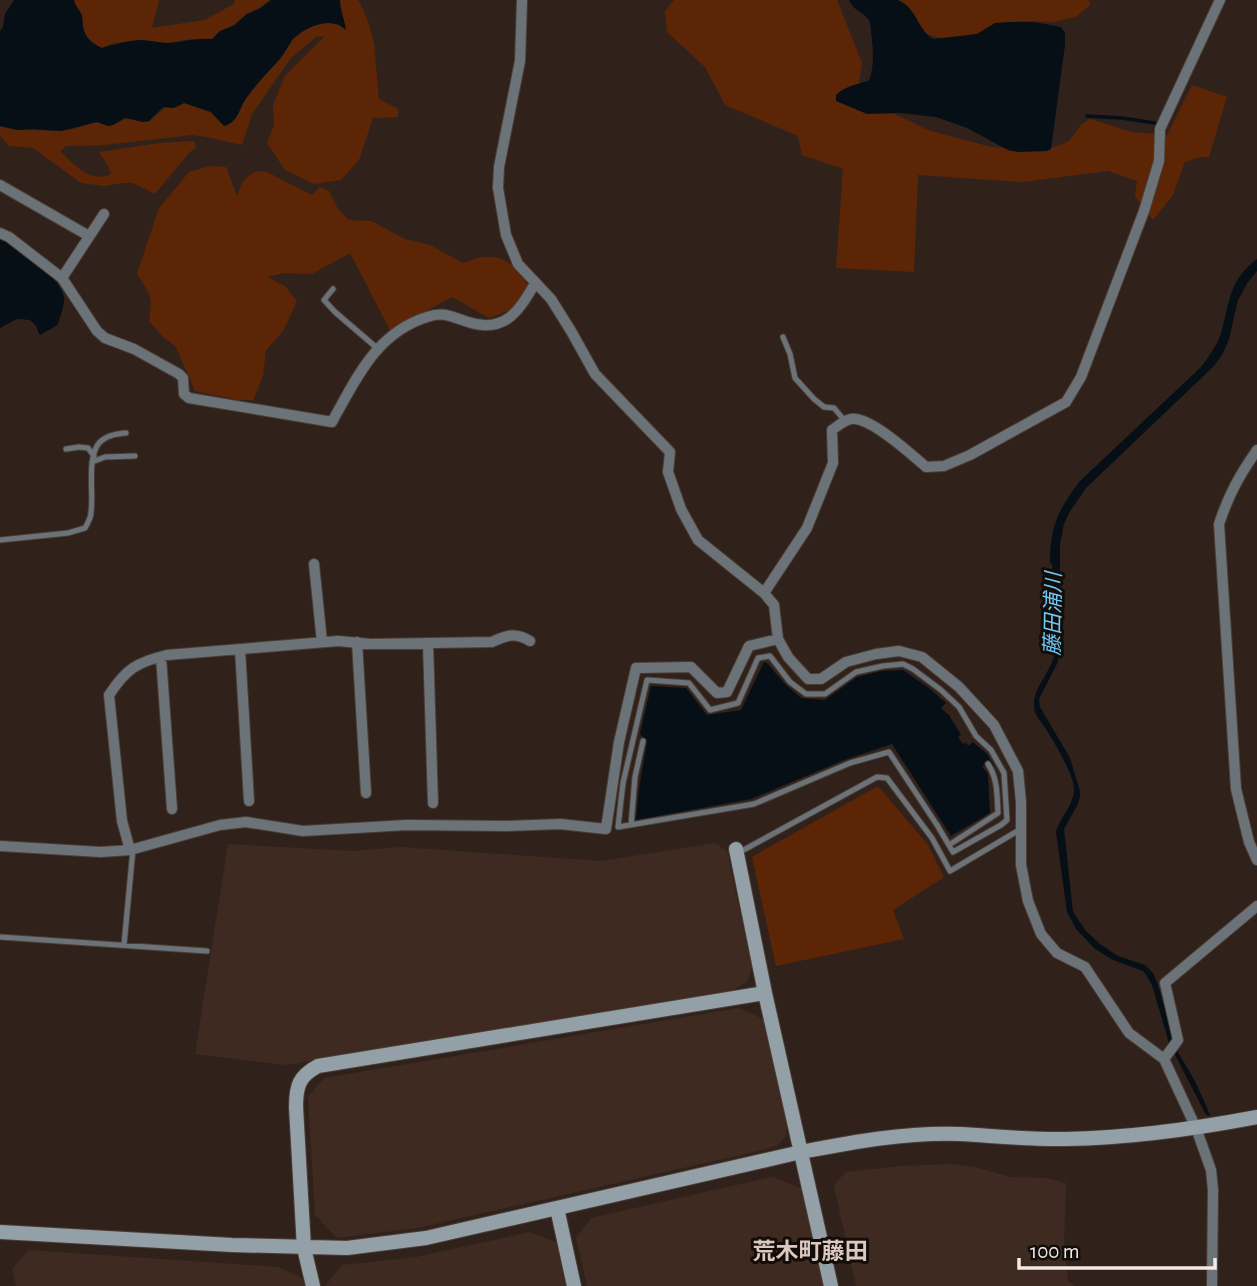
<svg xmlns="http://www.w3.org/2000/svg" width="1257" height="1286" viewBox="0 0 1257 1286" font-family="'Alegreya Sans','Noto Sans JP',sans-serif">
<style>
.built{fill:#3e2a20}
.green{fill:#5c2606}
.water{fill:#050f15}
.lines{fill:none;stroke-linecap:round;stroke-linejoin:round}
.stream{stroke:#050f15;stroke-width:3.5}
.lane-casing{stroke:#4b3e37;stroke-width:7}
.street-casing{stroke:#4b3e37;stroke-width:12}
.secondary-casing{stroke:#4b3e37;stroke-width:16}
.lane{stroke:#6c7378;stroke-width:5}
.street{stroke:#6c7378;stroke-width:10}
.secondary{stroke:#94a0a7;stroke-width:14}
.labels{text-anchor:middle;stroke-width:6;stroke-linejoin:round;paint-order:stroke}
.water-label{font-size:21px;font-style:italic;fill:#6ecafa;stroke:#130d0a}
.quarter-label{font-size:23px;font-weight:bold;fill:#dbc8bf;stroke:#130d0a}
</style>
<rect width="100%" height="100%" fill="#30221b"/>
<path class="built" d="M 715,843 L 727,851 L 752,967 L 747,982 L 733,990 L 285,1065 L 195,1054 L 228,844 L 354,851 L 401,847 L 601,861 Z
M 739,1008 L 765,1020 L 787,1124 L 786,1136 L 778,1145 L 763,1150 L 417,1228 L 337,1238 L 315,1215 L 308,1097 L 324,1078 Z
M 952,1164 L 975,1167 L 1010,1177 L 1047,1178 L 1066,1183 L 1064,1245 L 1068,1281 L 1075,1286 L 856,1286 L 834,1186 L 845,1172 L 901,1166 Z
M 772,1177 L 801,1188 L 823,1286 L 587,1286 L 576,1238 L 591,1218 Z
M 530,1232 L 556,1242 L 566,1286 L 325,1286 L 342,1265 L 416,1257 Z
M 29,1250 L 279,1267 L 303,1279 L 305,1286 L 16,1286 L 12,1269 Z"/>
<path class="green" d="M 74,0 L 159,0 L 152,28 L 204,20 L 234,4 L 235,0 L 270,0 L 261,7 L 246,14 L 232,26 L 220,31 L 213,39 L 209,40 L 193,39 L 167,43 L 142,40 L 114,43 L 101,48 C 92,43 85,38 83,27 C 83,24 83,18 82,15 C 79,9 75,6 74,0 Z
M 340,0 L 357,0 L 359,1 L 368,21 L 374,44 L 379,99 L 398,109 L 398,117 L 373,118 L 359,160 L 341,180 L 314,184 L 285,170 L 267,143 L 274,125 L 273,105 L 285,76 L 325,36 L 316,37 L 291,58 L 252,114 L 242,145 L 207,137 L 192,135 L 104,145 L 66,146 L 60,151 C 74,164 91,184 111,174 L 108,166 L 99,152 L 159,143 L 194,141 L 196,147 L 188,154 L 155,194 L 133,183 L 124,183 L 104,186 L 81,183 L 33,148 L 9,146 L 0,136 L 0,126 L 16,130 L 60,131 L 70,130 L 96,122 L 108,126 L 113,125 L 127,118 L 148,122 L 166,107 C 174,109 177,108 184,103 L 210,112 L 224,126 C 239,122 239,108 247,97 C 257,84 268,72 279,59 C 284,53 287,47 292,41 C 304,27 330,16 345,29 C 344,19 340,10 340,0 Z
M 674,0 L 837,0 L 862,63 L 857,96 L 928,130 L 991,147 L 1044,151 L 1069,141 L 1081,125 L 1090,119 L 1132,132 L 1167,135 L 1192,85 L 1227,97 L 1209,157 L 1200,157 L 1185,162 L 1173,195 L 1153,220 L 1135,196 L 1137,181 L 1108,171 L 1023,182 L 918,175 L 914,272 L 836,268 L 843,169 L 802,155 L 798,136 L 725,105 L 705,67 L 667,32 L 665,11 Z
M 887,0 L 1088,0 L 1091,4 L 1076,17 L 1053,22 L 1019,21 L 952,41 L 921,33 Z
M 210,166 L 226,167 L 237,196 L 243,181 L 254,172 L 265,171 L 312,195 L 320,187 L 329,191 L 338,209 L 349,220 L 371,221 L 405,239 L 430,245 L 463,263 C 470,261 478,257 485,257 C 507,254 518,271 529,286 L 516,308 L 489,318 L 452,297 L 390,330 L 350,253 L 312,274 L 284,273 L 267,277 L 285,286 L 297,301 L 283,331 L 266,350 L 263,376 L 253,400 L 238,400 L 195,391 L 176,347 L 163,337 L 149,321 C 153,295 151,296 137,274 L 159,208 L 189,172 Z
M 878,786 L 928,845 L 944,877 L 893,910 L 904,939 L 776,966 L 752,857 Z"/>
<path class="water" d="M 14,0 L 74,0 C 75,6 80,10 82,16 C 82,17 83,26 83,27 C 85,38 93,44 102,48 C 114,44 127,41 140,40 C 149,40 158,43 168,43 C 183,42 196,38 212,39 L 220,31 L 235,25 L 247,14 L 259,9 L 271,0 L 340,0 C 340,11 345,20 346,30 C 332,15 304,27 292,40 C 288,46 285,53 280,59 C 269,71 257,83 247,97 C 239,107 239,122 224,126 L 211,112 L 184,103 L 173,108 L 163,107 L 149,121 L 143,122 L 125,118 L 113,125 L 108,126 L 97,122 L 61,131 L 33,129 L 18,130 L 0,126 L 0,31 L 3,27 L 5,14 Z
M 849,0 L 898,0 C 916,7 918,30 933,39 L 977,34 L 995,23 L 1010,22 L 1034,22 L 1061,27 L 1065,33 L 1065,45 L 1051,149 L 1047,151 L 1018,152 L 1008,150 L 967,128 L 936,117 L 900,113 L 867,114 L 836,101 L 836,95 C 845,86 857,84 869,81 C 876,61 872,42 870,22 C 865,12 853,11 849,0 Z
M 0,237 C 18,248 60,276 64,297 C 65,303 60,317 58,324 C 54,328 47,330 41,335 L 39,334 L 36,326 L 30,320 L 17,319 L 0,328 Z
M 1257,259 L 1257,271 L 1248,282 L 1238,300 L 1229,339 L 1223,353 L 1214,366 L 1086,488 L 1069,513 L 1064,524 L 1060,544 L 1060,613 L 1058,662 L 1039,699 L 1040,707 L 1070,758 L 1080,791 L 1080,797 L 1077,806 L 1064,829 L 1073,912 L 1086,931 L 1100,944 L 1118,956 L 1145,965 L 1153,973 L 1157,982 L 1178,1052 L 1196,1083 L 1210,1115 L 1208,1116 L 1205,1113 L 1169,1043 L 1152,985 L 1146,975 L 1143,971 L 1113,960 L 1095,949 L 1076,929 L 1067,912 L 1056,832 C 1060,817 1075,804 1074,788 C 1073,773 1054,742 1046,729 C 1041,721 1034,716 1034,706 C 1033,688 1050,673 1054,656 C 1059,627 1054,594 1052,564 L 1050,563 C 1050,526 1058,510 1080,481 L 1201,367 C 1209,356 1217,346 1221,333 C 1230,302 1228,281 1257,259 Z
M 764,662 L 767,663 L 784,683 L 801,698 L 825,700 L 857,677 L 881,671 L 903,670 L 929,688 L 946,703 L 941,708 L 949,715 L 961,735 L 958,737 L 963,744 L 966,742 L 968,746 L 973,742 L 987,754 L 994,766 L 988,770 L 984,765 L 982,766 L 988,774 L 990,813 L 951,836 L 892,744 L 844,760 L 751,799 L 636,820 L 639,789 L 647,742 L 640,734 L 651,686 L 686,688 L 707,715 L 741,710 Z"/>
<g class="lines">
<path class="stream" d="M 1087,116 L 1122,118 L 1155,123"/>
<defs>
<path id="lane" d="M 333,289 L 324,300 L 335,312 L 377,348
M 783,337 L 790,354 L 795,378 L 814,399 L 824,407 L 834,408 L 845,421
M 66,449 L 79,447 L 88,448 L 94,456
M 92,462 L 105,457 L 135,456
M 0,540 L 68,533 L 85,528 C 88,523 91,518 91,512 C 94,494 86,456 100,442 C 107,435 117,434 126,433
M 770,656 L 790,682 L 806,694 L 825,694 L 856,672 L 883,666 L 903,664 L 913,669 L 941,690 L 959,707 L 976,736 L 991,750 L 1004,773 L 1007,820 L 1001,825 L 953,852 L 937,825 L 889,752 L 850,763 L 754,804 L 618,827 L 623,783 L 647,680 L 689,683 L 710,710 L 738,703 L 758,658 Z
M 631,825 L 635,777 L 643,741
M 949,845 L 998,813 C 997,796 998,779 988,764
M 738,853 L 877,777 L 887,778 L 932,838 L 950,871 L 1021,829
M 0,937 L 207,951
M 124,945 L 133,849"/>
<path id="street" d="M 522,0 L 520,61 L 499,167 L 498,188 L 506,235 L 518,264 L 551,299 L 571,331 L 595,374 L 670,452 L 668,472 L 681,509 L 698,540 L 764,593 L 774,605 L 778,639 L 788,657 L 808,679 L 821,679 L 846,662 L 876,654 L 899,651 L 922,657 L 959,687 L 994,725 L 1018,771 L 1021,802 L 1021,865 L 1028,901 L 1041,934 L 1057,953 L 1085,967 L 1129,1033 L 1164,1059 L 1196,1128 L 1211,1170 L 1213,1190 L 1212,1286
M 0,185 L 89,236
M 0,233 L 9,237 L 62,278 L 97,331 L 105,338 L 134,349 L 179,374 L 183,378 L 184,394 L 189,398 L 332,422 C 356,379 376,333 427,317 C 444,311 452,317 468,322 C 504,334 520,311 535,283
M 62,278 L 104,214
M 1257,450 C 1239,476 1229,494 1219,524 L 1236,789 L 1249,842 L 1257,860
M 314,564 L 322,642
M 764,593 L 807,528 L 833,463 L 832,430 C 838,426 844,420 851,419 C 870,416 912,455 926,467 L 944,466 L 970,455 L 1066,402 L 1081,377 L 1144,211 L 1159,161 L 1160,129 L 1220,0
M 357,642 L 366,793
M 428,643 L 433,803
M 240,649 L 249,801
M 161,657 L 172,809
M 0,846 L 101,852 L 130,850 L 220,825 L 246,822 L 303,831 L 407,825 L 506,826 L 560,824 L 606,829 L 619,742 L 636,668 L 691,667 L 717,693 L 727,692 L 749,646 L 778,639
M 130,850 L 122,821 L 109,695 C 126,669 137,662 167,655 L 338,641 L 371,644 L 492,642 C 507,635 516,632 530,641
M 1164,1059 L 1178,1040 L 1165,983 L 1257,906"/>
<path id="secondary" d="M 736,849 L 765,993 L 831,1286
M 557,1208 L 574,1286
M 0,1232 L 232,1245 L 347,1248 L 426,1238 L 801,1152 C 853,1142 906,1132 960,1134 C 995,1136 1031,1140 1066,1139 C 1131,1138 1194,1129 1257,1117
M 313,1286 L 304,1248 L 296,1107 C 296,1086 299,1076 318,1066 L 765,993"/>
</defs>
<use href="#lane" class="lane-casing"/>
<use href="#street" class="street-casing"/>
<use href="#secondary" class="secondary-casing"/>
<use href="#lane" class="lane"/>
<use href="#street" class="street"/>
<use href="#secondary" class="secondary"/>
</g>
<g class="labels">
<g class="water-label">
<text transform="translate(1053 614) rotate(-89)" y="7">藤田浦川</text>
</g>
<g class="quarter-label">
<text x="810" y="1259">荒木町藤田</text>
</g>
</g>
<path d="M1019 1258v10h196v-10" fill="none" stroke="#f4eae5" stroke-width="3.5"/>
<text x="1030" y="1258" font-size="21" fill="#f4eae5" stroke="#130d0a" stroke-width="5" paint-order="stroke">100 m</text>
</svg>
